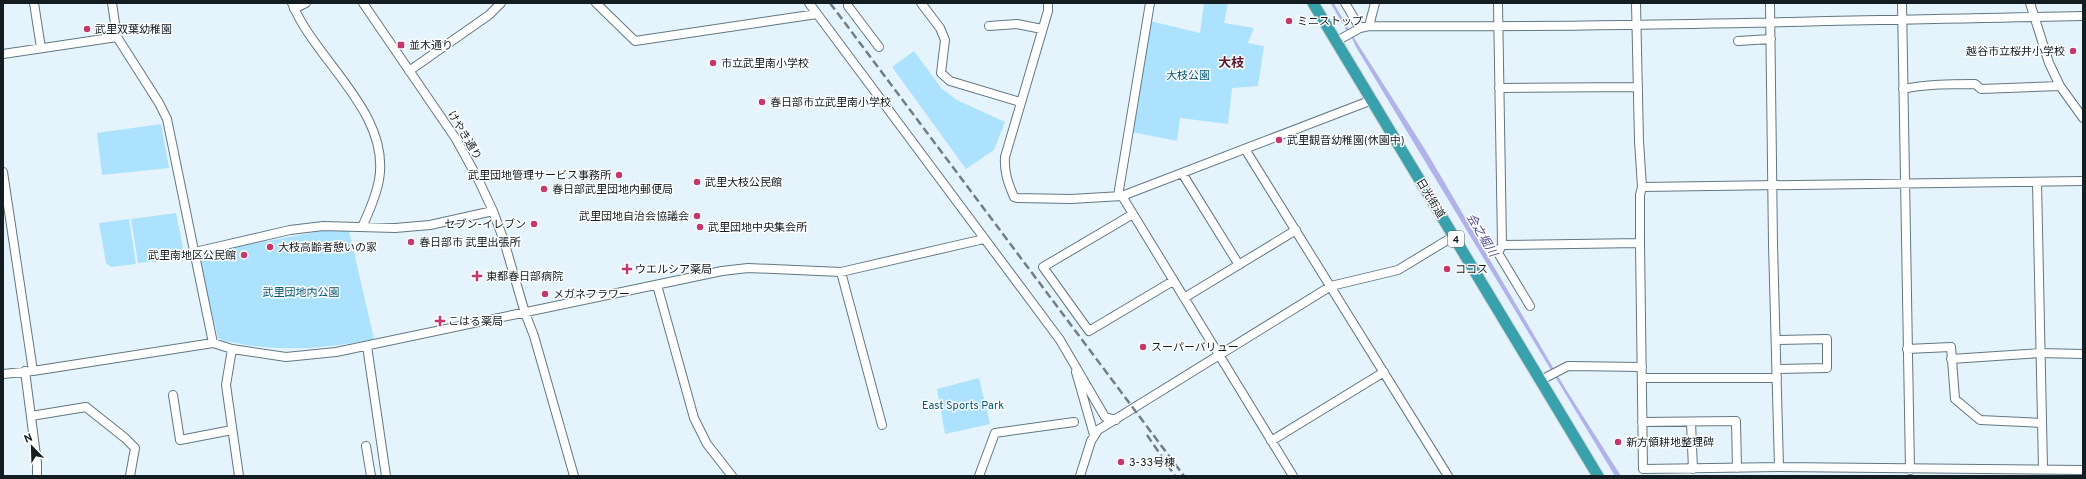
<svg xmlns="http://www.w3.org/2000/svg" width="2086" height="479" viewBox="0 0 2086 479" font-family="Overpass,'Noto Sans JP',sans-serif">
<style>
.green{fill:#ace2fe}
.water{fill:#b1b2e9}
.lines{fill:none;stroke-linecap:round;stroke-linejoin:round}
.stream{stroke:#b1b2e9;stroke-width:2.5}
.minor-casing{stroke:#617783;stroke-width:10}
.highway-casing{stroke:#d0d2d3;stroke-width:13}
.minor{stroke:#fff;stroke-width:8}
.highway{stroke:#38a1ab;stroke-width:11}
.rail{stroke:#727e84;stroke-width:2.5;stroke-dasharray:8 4;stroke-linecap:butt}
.poi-dot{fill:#c5386b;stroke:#fefefe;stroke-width:1.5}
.labels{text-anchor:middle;stroke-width:3;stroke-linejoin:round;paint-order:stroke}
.shield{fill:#fefefe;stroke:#5a6064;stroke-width:1}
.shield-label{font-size:10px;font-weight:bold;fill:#141d22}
.poi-label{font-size:11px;fill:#141d22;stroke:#fefefe;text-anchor:start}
.park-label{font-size:11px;fill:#005675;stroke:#fefefe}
.street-label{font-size:11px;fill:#141d22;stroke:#fefefe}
.water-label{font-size:12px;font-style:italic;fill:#4e4a8d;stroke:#fefefe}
.quarter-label{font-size:13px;font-weight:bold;fill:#5a172e;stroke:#fefefe}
</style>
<rect width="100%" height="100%" fill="#e5f4fc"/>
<path class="green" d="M 1204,3 L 1228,3 L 1224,23 L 1254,28 L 1248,43 L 1264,46 L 1258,86 L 1232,88 L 1228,124 L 1180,118 L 1177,141 L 1132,132 L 1150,21 L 1200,33 Z
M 914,51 L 942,89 L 957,100 L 1005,122 L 994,150 L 966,169 L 892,67 Z
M 161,124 L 169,168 L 102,175 L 97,133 Z
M 176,213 L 185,258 L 138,263 L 131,219 Z
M 129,219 L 136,264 L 111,267 L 106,263 L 99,223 Z
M 326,230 L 349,231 L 374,339 C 329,348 287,352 241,344 C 234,342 224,342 218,338 L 199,260 L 203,253 Z
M 979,378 L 990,424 L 945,434 L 937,389 Z"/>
<path class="water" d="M 1347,27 L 1426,151 L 1565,388 L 1621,476 L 1615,476 L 1356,47 Z"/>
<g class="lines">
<path class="stream" d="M 1332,3 L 1349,32"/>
<defs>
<path id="minor" d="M 34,3 L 41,48
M 112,3 L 117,37 L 159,103 L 167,119 L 213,343
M 292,3 C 315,61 391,112 379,180 C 376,196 369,212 362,227
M 363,3 L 456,139 L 478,179 L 493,211 L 504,241 L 525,313 L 534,336 L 574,476
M 596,3 L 635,41 L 817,14
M 809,3 L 1060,340 L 1105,417 L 1116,420
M 848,3 L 848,6 L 879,47
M 921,3 L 940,28 L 945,40 L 941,73 L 950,81 L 1020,102
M 1048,3 L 1048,11 L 1005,157 C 1004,172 1008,183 1014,197 L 1017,198 L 1071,199 L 1122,196 L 1372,100
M 1345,3 L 1360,28
M 1498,3 L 1502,245 L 1498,253 L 1530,306
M 1636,3 L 1639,141 L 1642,187 L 1640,195 L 1640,243 L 1643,469 L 1779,467 L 2083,470
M 1770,3 L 1773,244 L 1779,467
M 1902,3 L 1910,470
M 2030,3 L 2049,63 L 2060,86 L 2083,118
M 294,9 L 306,3
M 989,26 L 1017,24 L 1042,29
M 1369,26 L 1375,3
M 1337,41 L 1360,28 L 1369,26 C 1607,28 1845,20 2083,16
M 1738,41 L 1771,39
M 3,54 L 117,37
M 409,71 L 489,15 L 501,3
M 1499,88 L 1638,87
M 1903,89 C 1926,84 1951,84 1975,84 L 1981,89 L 2060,86
M 1245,149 L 1448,476
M 3,172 L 33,371
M 1182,173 L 1239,265
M 2037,182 L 2043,468
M 1642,187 L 2083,181
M 1118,196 L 1150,3
M 1122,196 L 1293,476
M 1133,214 L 1043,267 L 1089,331 L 1173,281
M 1502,245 L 1640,243
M 195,252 L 290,230 L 323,226 L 395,228 L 430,225 L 493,211
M 841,272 L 882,425
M 657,285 L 694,418 L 707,444 L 732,476
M 1184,298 L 1296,230
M 1776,340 L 1827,339 L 1827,368 L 1777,369
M 367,346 L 386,476
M 232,349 L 226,385 L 239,476
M 1907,349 L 1951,347 L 1955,399 L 1980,420 L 2042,423
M 1951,359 L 2040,353 L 2083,354
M 25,371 L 37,463 L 37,476
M 1076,372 L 1094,435
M 3,374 L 33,371 L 213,343 L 232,349 L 286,357 L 336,352 L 722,271 L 748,268 L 841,272 L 984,239
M 1643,378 L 1777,378
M 1541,380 L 1568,366 L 1642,367
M 173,395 L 180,440 L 232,430
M 31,416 L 86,407 L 125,438 L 135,448 L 130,476
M 1642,422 L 1736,421 L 1737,468
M 1691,422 L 1693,469
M 1271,441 L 1384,372
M 366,446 L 371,476
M 979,476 L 995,433 L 1074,422
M 1080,476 L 1091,441 L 1098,430 L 1331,286 L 1398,270 L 1454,236"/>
<path id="highway" d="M 1313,3 L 1598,476"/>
</defs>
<use href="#minor" class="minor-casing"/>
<use href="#highway" class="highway-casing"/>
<use href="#minor" class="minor"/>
<use href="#highway" class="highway"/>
<path class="rail" d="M 830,3 L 1184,476
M 1147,435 L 1175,476"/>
</g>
<g class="poi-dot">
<circle cx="1289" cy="21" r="4"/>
<circle cx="87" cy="29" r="4"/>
<rect x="397" y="41" width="8" height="8" rx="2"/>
<circle cx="2073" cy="51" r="4"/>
<circle cx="713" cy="63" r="4"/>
<circle cx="762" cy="102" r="4"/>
<circle cx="1279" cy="140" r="4"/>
<circle cx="619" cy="175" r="4"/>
<circle cx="697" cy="182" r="4"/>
<circle cx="544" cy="189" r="4"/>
<circle cx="697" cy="216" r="4"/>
<circle cx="534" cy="224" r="4"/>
<circle cx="700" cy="227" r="4"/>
<circle cx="411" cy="242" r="4"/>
<circle cx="270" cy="247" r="4"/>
<circle cx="244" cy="255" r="4"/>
<path d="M625 263h4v4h4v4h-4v4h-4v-4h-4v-4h4z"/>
<circle cx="1447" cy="269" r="4"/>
<path d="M475 270h4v4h4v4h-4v4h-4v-4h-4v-4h4z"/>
<circle cx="545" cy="294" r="4"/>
<path d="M438 315h4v4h4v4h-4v4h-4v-4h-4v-4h4z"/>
<circle cx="1143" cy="347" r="4"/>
<circle cx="1618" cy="442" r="4"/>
<circle cx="1121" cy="462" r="4"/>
</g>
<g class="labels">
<rect class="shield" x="1448" y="231" width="16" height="16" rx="3"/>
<g class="shield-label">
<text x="1456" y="243">4</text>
</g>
<g class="poi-label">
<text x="1297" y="25">ミニストップ</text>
<text x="95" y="33">武里双葉幼稚園</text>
<text x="409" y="49">並木通り</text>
<text x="2065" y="55" text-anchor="end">越谷市立桜井小学校</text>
<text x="721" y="67">市立武里南小学校</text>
<text x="770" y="106">春日部市立武里南小学校</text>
<text x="1287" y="144">武里観音幼稚園(休園中)</text>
<text x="611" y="179" text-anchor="end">武里団地管理サービス事務所</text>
<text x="705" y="186">武里大枝公民館</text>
<text x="552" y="193">春日部武里団地内郵便局</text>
<text x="689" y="220" text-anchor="end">武里団地自治会協議会</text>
<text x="526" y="228" text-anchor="end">セブン-イレブン</text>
<text x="708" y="231">武里団地中央集会所</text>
<text x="419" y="246">春日部市 武里出張所</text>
<text x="278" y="251">大枝高齢者憩いの家</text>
<text x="236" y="259" text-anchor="end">武里南地区公民館</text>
<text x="635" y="273">ウエルシア薬局</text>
<text x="1455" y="273">ココス</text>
<text x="486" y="280">東都春日部病院</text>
<text x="553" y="298">メガネフラワー</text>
<text x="448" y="325">こはる薬局</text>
<text x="1151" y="351">スーパーバリュー</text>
<text x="1626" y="446">新方領耕地整理碑</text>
<text x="1129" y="466">3-33号棟</text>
</g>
<g class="park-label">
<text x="1188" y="79">大枝公園</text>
<text x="301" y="296">武里団地内公園</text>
<text x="963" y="409">East Sports Park</text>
</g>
<g class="street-label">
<text transform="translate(465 135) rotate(59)" y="4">けやき通り</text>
<text transform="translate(1431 198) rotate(59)" y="4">日光街道</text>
</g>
<g class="water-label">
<text transform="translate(1482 235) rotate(59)" y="4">会之堀川</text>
</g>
<g class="quarter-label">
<text x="1231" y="67">大枝</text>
</g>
</g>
<rect width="2086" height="479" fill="none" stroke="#141d22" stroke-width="8"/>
<g transform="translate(32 447) rotate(337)" stroke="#fefefe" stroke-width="3" paint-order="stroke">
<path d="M0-3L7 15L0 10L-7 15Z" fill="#141d22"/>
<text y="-6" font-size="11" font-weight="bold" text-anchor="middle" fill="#141d22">N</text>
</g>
</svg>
